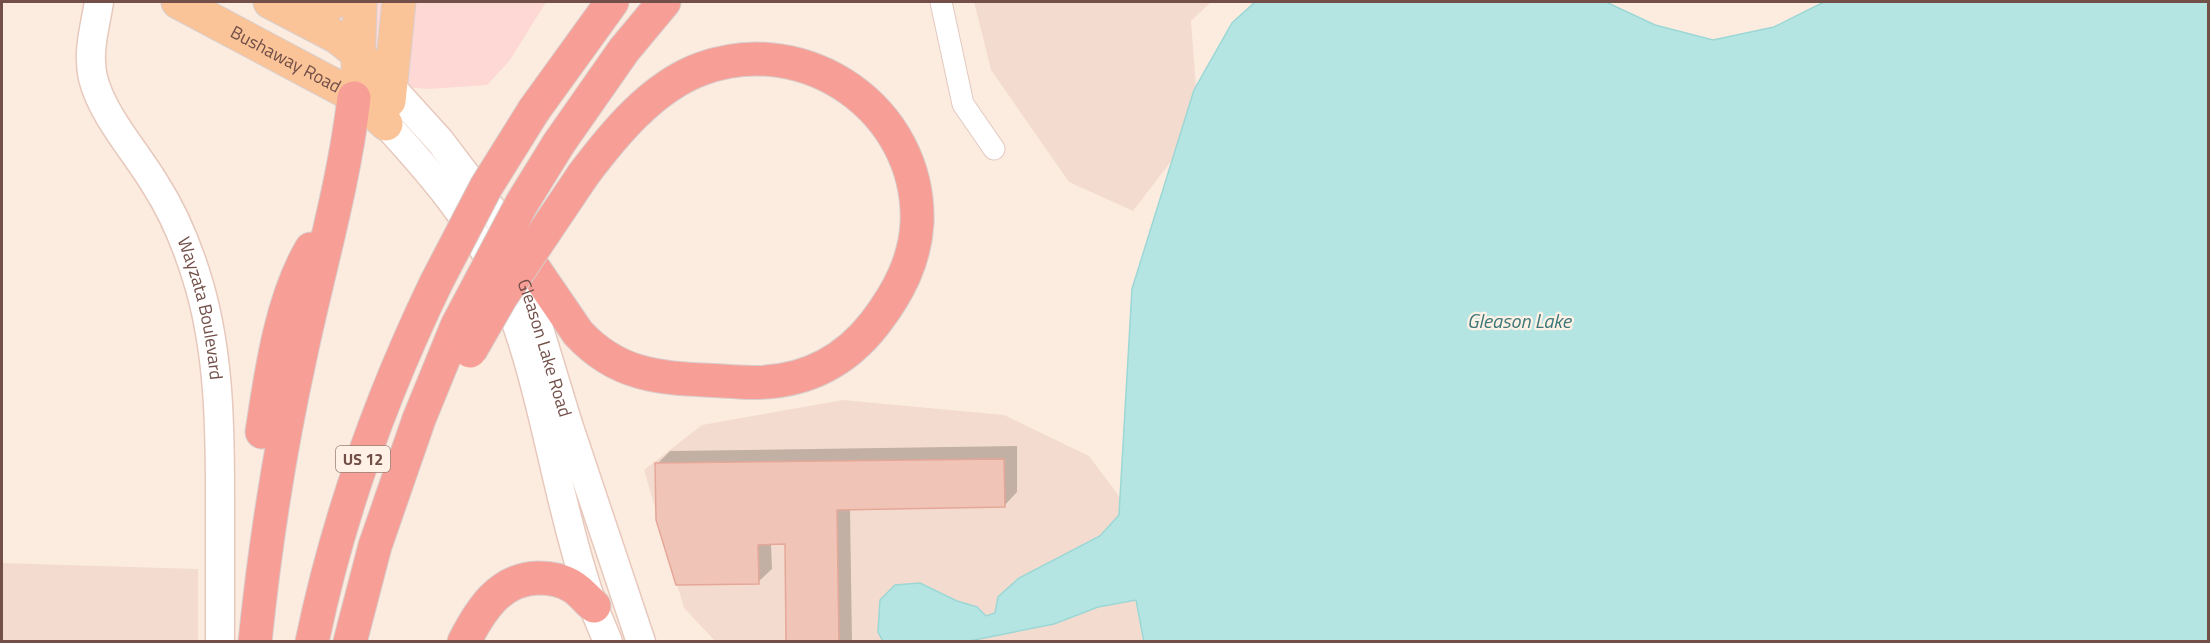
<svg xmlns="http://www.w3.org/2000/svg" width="2210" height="643" viewBox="0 0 2210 643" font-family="'Titillium Web',sans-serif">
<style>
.residential{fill:#f3dccf}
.commercial{fill:#fdd8d4}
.water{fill:#b5e5e3;stroke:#9bd7d5;stroke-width:1.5}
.shadow{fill:#0003}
.building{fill:#f1c4b8;stroke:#e4a798;stroke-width:1.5}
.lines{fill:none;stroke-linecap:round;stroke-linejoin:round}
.street-casing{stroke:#e2c9bf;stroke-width:23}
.secondary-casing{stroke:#e7c8bc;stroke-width:31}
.primary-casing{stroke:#d8cecc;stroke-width:35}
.highway-casing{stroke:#d8cecc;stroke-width:35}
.street{stroke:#fff;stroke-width:21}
.secondary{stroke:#fff;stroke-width:28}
.primary{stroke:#fbc498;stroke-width:33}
.highway{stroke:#f79e96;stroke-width:33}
.highway-bridge-casing{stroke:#d8cecc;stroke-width:35;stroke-linecap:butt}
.highway-bridge{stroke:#f79e96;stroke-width:33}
.labels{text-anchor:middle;stroke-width:4.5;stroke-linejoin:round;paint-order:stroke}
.shield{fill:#fff1e6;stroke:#9c8077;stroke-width:1.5}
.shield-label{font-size:16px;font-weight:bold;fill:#724f48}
.street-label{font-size:18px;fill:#724f48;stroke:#fff1e6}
.water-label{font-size:20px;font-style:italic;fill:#3c7878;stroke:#fff1e6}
</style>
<rect width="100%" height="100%" fill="#fcece0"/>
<path class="residential" d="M 974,2 L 1211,2 L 1191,21 L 1196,87 L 1172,160 L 1133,211 L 1069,182 L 991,70 Z
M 843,400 L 1004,415 L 1089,456 L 1185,584 L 1204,641 L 715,641 L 684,608 L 644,470 L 702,425 Z
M 2,563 L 198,569 L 198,641 L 2,641 Z"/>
<path class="commercial" d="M 270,2 L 546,2 L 510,60 L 487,85 L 429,89 L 390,86 Z"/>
<path class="water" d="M 1255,2 L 1606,2 L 1655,25 L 1713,40 L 1774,27 L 1824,2 L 2208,2 L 2208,641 L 1144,642 L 1136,600 L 1098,607 L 1054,624 L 969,641 L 883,641 L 878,632 L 880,600 L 895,585 L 920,583 L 957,601 L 977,607 L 986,616 L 995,613 L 998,597 L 1019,578 L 1100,536 L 1119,515 L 1132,289 L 1194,90 L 1232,23 Z"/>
<path class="shadow" d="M 1017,446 L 1017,492 L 1004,506 L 850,508 L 852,642 L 788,642 L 786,543 L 771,543 L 772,569 L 758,582 L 657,464 L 670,451 Z"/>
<path class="building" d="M 1004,459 L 1005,507 L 837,510 L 839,642 L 786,642 L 785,544 L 758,545 L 759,584 L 676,585 L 656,520 L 655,463 Z"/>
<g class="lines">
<defs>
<path id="street" d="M 941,2 L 963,104 L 994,149"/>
<g id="secondary">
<path id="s1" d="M 99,2 C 95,27 87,52 93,78 C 102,115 136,152 155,184 C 175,215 190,253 200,288 C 219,356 220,426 220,496 C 220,544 220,593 220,642"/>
<path id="s2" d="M 390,86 L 440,141 L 499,219 L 530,299 L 568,424 L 641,642"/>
<path d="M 386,124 C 430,172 473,221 500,281 C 542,377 553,483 585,582 C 591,603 600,622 608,642"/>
</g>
<g id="primary">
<path id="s3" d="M 178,2 L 347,92 L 372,111 L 386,124"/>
<path d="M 270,2 L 337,37 L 351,48 L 390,86"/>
<path d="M 286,10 C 304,12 319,13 334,2"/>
<path d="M 358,69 L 360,2"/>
<path d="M 389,101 L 399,2"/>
</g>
<path id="highway" d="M 534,110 L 612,2
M 559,143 L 624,50 L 664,2
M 511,235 L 578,333 C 625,384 675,377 739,382 C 795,386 841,367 875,323 C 898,293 915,261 917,223 C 921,110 806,30 701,69 C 652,87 613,135 583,175
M 262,432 C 271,373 281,300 311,249
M 255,642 C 265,544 280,448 301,353 C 319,268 344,184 354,98
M 312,642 C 338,517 381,397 436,283
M 350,642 L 375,546 L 419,419 L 457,326
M 464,642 C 480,611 499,579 538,578 C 550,578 563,580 573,587 C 581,592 587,600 594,606"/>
</defs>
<use href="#street" class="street-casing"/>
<use href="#secondary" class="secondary-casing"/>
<use href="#primary" class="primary-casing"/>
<use href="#highway" class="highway-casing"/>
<use href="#street" class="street"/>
<use href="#secondary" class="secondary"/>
<use href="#primary" class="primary"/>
<use href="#highway" class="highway"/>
<defs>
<path id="highway-bridge" d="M 436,283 L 486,187 L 534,110
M 457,326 L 522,203 L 559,143
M 470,351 L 501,297 L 583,175"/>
</defs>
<use href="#highway-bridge" class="highway-bridge-casing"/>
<use href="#highway-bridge" class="highway-bridge"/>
</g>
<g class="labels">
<rect class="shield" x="336" y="446" width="54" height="26" rx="4.5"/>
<g class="shield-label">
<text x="363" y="465">US 12</text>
</g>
<g class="street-label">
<text dy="6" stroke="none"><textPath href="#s3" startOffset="122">Bushaway Road</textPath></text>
<text dy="6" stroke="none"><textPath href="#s1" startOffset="334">Wayzata Boulevard</textPath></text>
<text dy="6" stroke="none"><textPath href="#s2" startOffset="309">Gleason Lake Road</textPath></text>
</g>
<g class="water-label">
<text x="1519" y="328">Gleason Lake</text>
</g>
</g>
<rect width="2210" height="643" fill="none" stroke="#724f48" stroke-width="6"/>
</svg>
